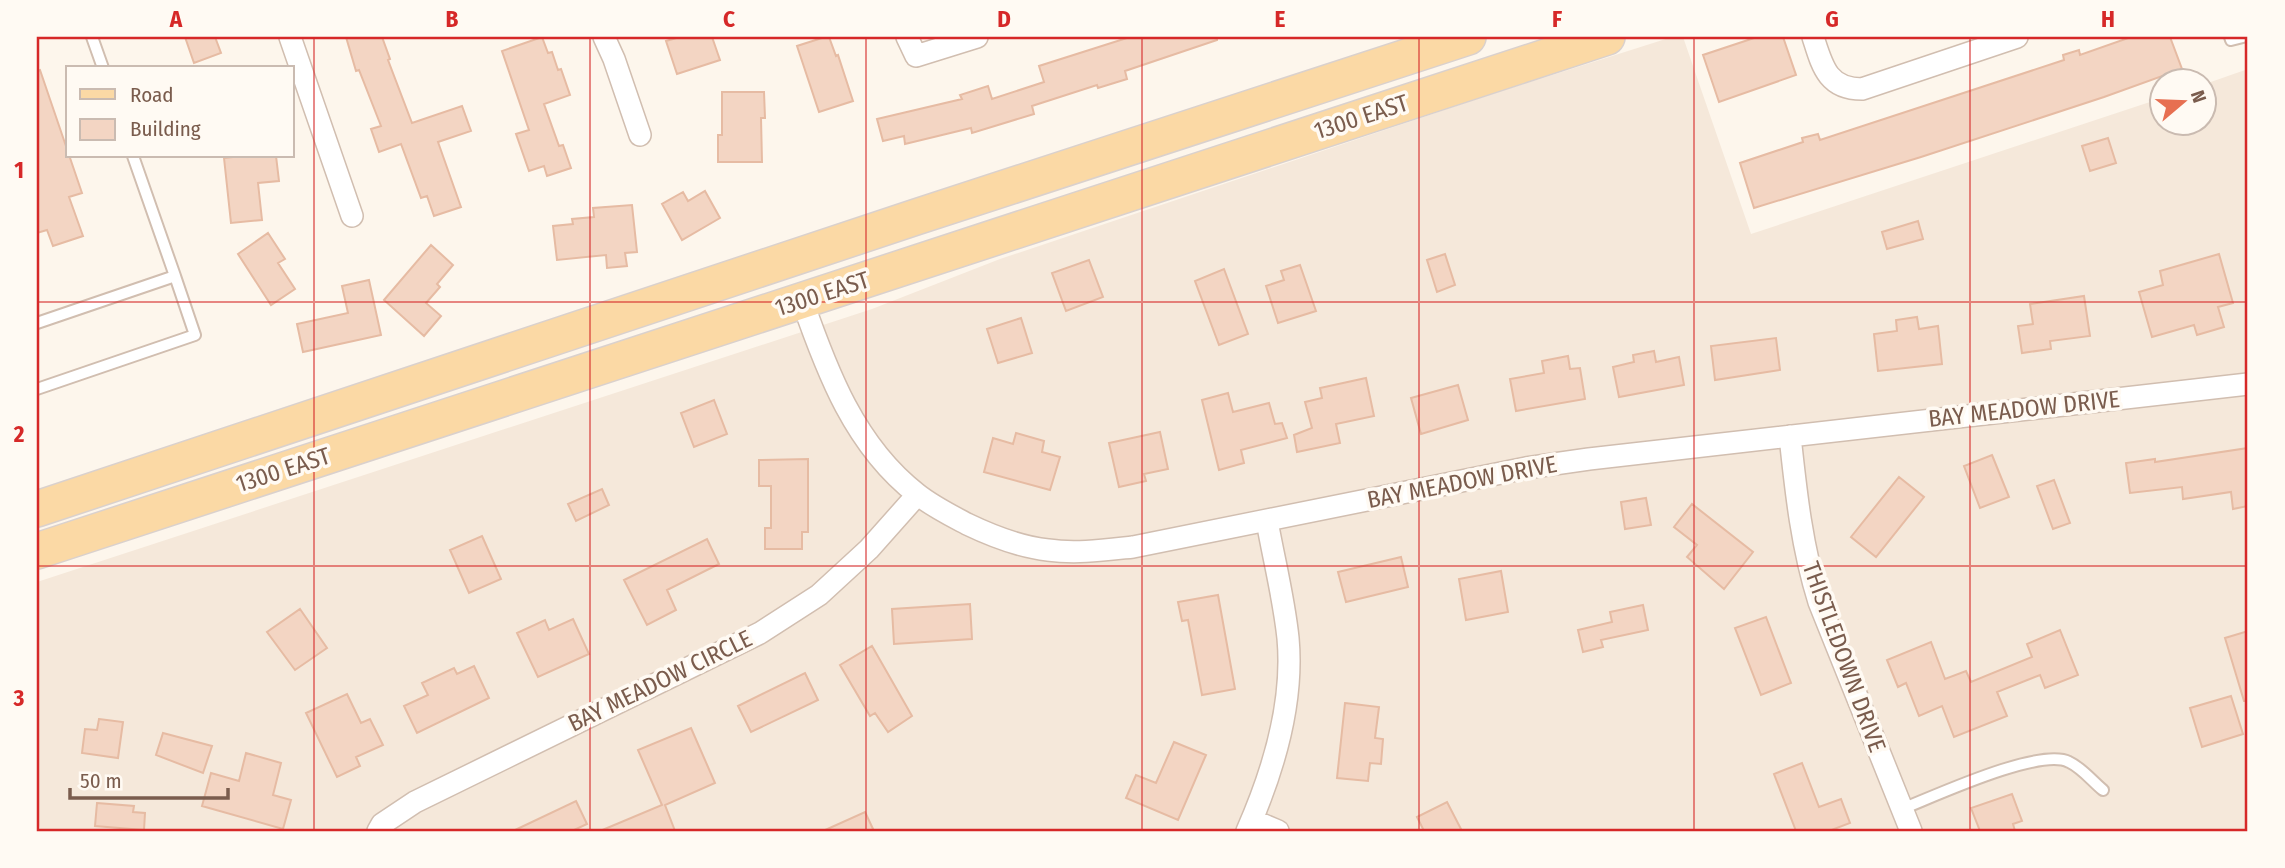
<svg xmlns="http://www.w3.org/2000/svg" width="2285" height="868" viewBox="0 0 2285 868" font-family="'Fira Sans Condensed',sans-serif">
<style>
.residential{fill:#f5e8da}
.building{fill:#f3d5c3;stroke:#e6bba3;stroke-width:2}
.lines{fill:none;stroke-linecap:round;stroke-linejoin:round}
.lane-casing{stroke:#d1beb0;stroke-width:14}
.street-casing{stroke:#d1beb0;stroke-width:24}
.primary-casing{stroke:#dad1cd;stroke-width:38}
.lane{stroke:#fff;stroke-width:10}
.street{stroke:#fff;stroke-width:21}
.primary{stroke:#fbd9a5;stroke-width:35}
.grid{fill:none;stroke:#d62828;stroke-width:2;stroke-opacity:0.55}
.labels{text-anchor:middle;stroke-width:7;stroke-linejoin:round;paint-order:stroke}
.street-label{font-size:24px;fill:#7a5c4d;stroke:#fffaf3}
.neatline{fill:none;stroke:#d62828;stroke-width:2.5}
.grid-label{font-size:23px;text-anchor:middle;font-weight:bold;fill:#d62828}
</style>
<rect width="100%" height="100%" fill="#fdf6ec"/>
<path class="residential" d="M 1672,37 L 1683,37 L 1751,234 L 2162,98 L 2162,122 L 2204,122 L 2205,84 L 2248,69 L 2248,831 L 41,831 L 37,819 L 37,582 L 872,309 L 1000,259 L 1489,95 Z"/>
<path class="building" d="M 185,37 L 215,37 L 221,53 L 194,63 Z
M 346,37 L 382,37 L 390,59 L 388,60 L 412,123 L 462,106 L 471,131 L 438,142 L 461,207 L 434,216 L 427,196 L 421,198 L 401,144 L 379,152 L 371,129 L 381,126 L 359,70 L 356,71 Z
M 542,37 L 548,53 L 552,52 L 558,70 L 561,69 L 570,95 L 544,104 L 559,146 L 563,145 L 571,168 L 547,176 L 544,166 L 529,171 L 516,134 L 529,130 L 502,51 Z
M 680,37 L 712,37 L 720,60 L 677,74 L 666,41 Z
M 825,37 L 829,37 L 836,56 L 838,55 L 853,101 L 819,112 L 797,46 Z
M 1130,37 L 1217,37 L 1217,40 L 1125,71 L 1127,79 L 1098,88 L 1097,85 L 1032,106 L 1034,114 L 972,133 L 971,128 L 905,144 L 904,136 L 883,141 L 877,119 L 962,99 L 960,95 L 988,86 L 992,99 L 1044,82 L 1039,66 Z
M 1757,37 L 1783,37 L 1796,75 L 1719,102 L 1703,55 Z
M 2131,37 L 2170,37 L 2182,69 L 2104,97 L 1921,157 L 1754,208 L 1740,163 L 1803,142 L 1802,138 L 1818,134 L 1820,140 L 2064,60 L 2063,55 L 2079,50 L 2080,55 Z
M 40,70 L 82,193 L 69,197 L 83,236 L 53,246 L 47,230 L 37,233 L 37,71 Z
M 722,92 L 764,92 L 765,118 L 761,118 L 762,162 L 718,162 L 718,135 L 722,135 Z
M 2108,138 L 2116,163 L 2090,171 L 2082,146 Z
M 242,156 L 276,156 L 279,181 L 258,183 L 262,220 L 231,223 L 224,158 Z
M 705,191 L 720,218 L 682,240 L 662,204 L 683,192 L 688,201 Z
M 632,205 L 637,252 L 625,253 L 627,266 L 607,268 L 606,255 L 557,260 L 553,226 L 573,224 L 572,219 L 594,217 L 593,208 Z
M 1918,221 L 1923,239 L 1887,249 L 1882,232 Z
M 268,233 L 285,259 L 278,263 L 295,289 L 271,305 L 238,254 Z
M 431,245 L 453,265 L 437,284 L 440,287 L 426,303 L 441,316 L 424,336 L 384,300 Z
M 1445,254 L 1455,285 L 1437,292 L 1427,260 Z
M 2219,254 L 2233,303 L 2218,307 L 2224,327 L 2197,335 L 2194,325 L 2152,337 L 2139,292 L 2163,285 L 2160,271 Z
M 1089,260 L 1103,297 L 1066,311 L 1052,273 Z
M 1300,265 L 1316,311 L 1278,323 L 1266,286 L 1284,280 L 1281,271 Z
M 1224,269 L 1248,334 L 1219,345 L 1195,281 Z
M 369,280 L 381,335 L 303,352 L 297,324 L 348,313 L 342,286 Z
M 2084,296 L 2090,336 L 2050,341 L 2051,349 L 2022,353 L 2018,326 L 2033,324 L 2030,304 Z
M 1917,317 L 1919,329 L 1938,326 L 1942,364 L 1878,371 L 1874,334 L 1897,331 L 1896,320 Z
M 1021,318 L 1032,353 L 998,363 L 987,329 Z
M 1776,338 L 1780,370 L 1715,380 L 1711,346 Z
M 1654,351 L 1656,362 L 1679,357 L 1684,385 L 1619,397 L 1613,367 L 1634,362 L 1633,355 Z
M 1568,356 L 1570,369 L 1580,368 L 1585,399 L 1516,411 L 1510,379 L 1544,373 L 1542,361 Z
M 1366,378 L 1374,416 L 1336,424 L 1340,443 L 1297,452 L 1294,435 L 1312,428 L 1305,402 L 1322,398 L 1320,388 Z
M 1458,385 L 1468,420 L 1421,434 L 1411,398 Z
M 1228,393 L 1233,412 L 1269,403 L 1275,424 L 1282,423 L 1287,438 L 1241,450 L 1244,463 L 1219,470 L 1202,400 Z
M 714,400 L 727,434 L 694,447 L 681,413 Z
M 1160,432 L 1168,469 L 1144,474 L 1146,481 L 1119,487 L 1109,443 Z
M 1016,433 L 1044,441 L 1042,452 L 1060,457 L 1050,490 L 984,472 L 993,438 L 1013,444 Z
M 2248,448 L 2248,506 L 2233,509 L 2231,492 L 2183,499 L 2182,487 L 2130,493 L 2126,463 L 2155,459 L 2155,462 Z
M 1992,455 L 2009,497 L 1980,508 L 1964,466 Z
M 808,459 L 808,532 L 802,532 L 802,549 L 765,549 L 765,528 L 771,528 L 771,486 L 759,486 L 759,460 Z
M 1899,477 L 1924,497 L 1876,557 L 1851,537 Z
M 2054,480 L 2070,523 L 2053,529 L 2037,486 Z
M 602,489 L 609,505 L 576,521 L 568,504 Z
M 1646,498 L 1651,525 L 1625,529 L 1621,502 Z
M 1692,504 L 1753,552 L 1724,589 L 1687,557 L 1697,545 L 1674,527 Z
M 482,536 L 501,579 L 469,593 L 450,550 Z
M 707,539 L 719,564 L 667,590 L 676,610 L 647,625 L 624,580 Z
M 1401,557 L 1408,587 L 1346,602 L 1338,572 Z
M 1501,571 L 1508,612 L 1466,620 L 1459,579 Z
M 1218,595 L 1235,689 L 1202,695 L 1188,620 L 1182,621 L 1178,602 Z
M 970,604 L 972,639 L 894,644 L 892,609 Z
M 1643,605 L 1648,630 L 1601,640 L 1603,647 L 1583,652 L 1578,630 L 1612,622 L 1610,612 Z
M 300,609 L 327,648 L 295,670 L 267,632 Z
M 1766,617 L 1791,683 L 1761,695 L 1735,628 Z
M 573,619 L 589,654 L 538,677 L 517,633 L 545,620 L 549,630 Z
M 2060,630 L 2078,675 L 2045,688 L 2040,675 L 1997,692 L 2007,716 L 1954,737 L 1942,706 L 1919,716 L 1906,683 L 1898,687 L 1887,660 L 1931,642 L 1945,679 L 1966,671 L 1971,682 L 2032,657 L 2027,644 Z
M 2248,631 L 2248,701 L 2244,701 L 2225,638 Z
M 872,646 L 912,716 L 888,732 L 875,713 L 870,716 L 840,665 Z
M 474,666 L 489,698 L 417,733 L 404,706 L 428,695 L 422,683 L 454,668 L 457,674 Z
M 805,673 L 818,700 L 751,732 L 738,706 Z
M 347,694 L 361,723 L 370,719 L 383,745 L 356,757 L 360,766 L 337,777 L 306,713 Z
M 2231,696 L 2243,734 L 2202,747 L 2190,708 Z
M 1345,703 L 1379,707 L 1375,738 L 1383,739 L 1381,764 L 1370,763 L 1368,781 L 1337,778 Z
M 99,719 L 123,722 L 118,758 L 82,753 L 85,729 L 97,730 Z
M 691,728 L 715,783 L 665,805 L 675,831 L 600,831 L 662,805 L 638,750 Z
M 163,733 L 212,746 L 203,773 L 156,755 Z
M 1174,742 L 1206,755 L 1178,820 L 1126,798 L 1136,775 L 1156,783 Z
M 246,753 L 281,763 L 273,795 L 291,800 L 283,829 L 202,806 L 211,773 L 239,781 Z
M 1802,763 L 1819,807 L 1841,799 L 1850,823 L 1829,831 L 1796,831 L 1774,774 Z
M 2012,794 L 2022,821 L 2013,824 L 2015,831 L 1980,831 L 1971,808 Z
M 576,801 L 587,824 L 572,831 L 513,831 Z
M 1447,802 L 1462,831 L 1424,831 L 1417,817 Z
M 97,803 L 134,806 L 133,812 L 145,813 L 144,830 L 95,826 Z
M 865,812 L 874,831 L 823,831 Z"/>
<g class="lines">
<defs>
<path id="lane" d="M 92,37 L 103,68
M 2230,37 L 2231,40 L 2243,37
M 133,156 L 175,276
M 37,323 L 175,276 L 195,335 L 37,389
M 1902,809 C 1935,796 2040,747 2069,762 C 2082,768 2092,781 2103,790"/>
<path id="street" d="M 290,37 L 352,216
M 604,37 L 614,59 L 640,135
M 907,37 L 916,56 L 977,37
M 1813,37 C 1822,65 1827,89 1862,89 L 2017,37
M 802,300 C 827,372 855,446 917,494 C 932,506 950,515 967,524 C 992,536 1020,547 1048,550 C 1076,554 1105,550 1133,547 L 1526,468 L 1589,459 L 2248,384
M 1790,436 C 1796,493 1802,548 1819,602 L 1911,831
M 1252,820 L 1278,831
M 378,831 L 382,824 L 415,802 L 760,633 L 819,595 L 869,549 L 917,495
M 1247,831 C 1273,772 1294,703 1288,638 C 1284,599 1274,560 1267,521"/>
<path id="primary" d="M 37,509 L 916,217 L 1468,37
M 37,551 L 1607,37"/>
</defs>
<use href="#lane" class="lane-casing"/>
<use href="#street" class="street-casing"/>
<use href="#primary" class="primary-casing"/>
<use href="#lane" class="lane"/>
<use href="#street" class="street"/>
<use href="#primary" class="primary"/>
</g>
<path class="grid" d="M 314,37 L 314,831M 590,37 L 590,831M 866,37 L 866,831M 1142,37 L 1142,831M 1419,37 L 1419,831M 1694,37 L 1694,831M 1970,37 L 1970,831M 37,302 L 2248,302M 37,566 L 2248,566"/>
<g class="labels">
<g class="street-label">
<text transform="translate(1361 117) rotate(-18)" y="8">1300 EAST</text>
<text transform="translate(822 294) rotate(-18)" y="8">1300 EAST</text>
<text transform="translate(2024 409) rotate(-6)" y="8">BAY MEADOW DRIVE</text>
<text transform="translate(283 470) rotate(-18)" y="8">1300 EAST</text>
<text transform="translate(1462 482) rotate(-11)" y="8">BAY MEADOW DRIVE</text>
<text transform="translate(1844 657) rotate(70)" y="8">THISTLEDOWN DRIVE</text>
<text transform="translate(660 681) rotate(-26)" y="8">BAY MEADOW CIRCLE</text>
</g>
</g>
<rect width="2285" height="868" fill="none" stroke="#fffaf3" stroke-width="77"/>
<rect x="66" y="66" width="228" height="91" fill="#fffaf3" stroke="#cabbb1" stroke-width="2"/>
<rect x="80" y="89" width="35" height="10" fill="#fbd9a5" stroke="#cabbb1" stroke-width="2"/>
<text x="130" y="102" font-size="21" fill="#7a5c4d">Road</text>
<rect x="80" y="119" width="35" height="21" fill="#f3d5c3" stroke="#cabbb1" stroke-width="2"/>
<text x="130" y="136" font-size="21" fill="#7a5c4d">Building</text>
<g transform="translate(2183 102) rotate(71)"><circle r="33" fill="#fffaf3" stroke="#cabbb1" stroke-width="2"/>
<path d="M0-5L12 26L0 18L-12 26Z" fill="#e76f51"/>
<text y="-10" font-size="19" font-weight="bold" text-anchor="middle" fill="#7a5c4d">N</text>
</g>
<path d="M70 788v10h158v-10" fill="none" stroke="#7a5c4d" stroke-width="3.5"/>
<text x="80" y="788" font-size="21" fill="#7a5c4d" stroke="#fffaf3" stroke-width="5" paint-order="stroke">50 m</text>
<rect x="38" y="38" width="2208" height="792" class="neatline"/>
<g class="grid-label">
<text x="176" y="27">A</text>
<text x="452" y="27">B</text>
<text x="729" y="27">C</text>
<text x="1004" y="27">D</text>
<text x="1280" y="27">E</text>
<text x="1557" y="27">F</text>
<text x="1832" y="27">G</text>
<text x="2108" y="27">H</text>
<text x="19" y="178">1</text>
<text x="19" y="442">2</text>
<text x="19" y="706">3</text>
</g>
</svg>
